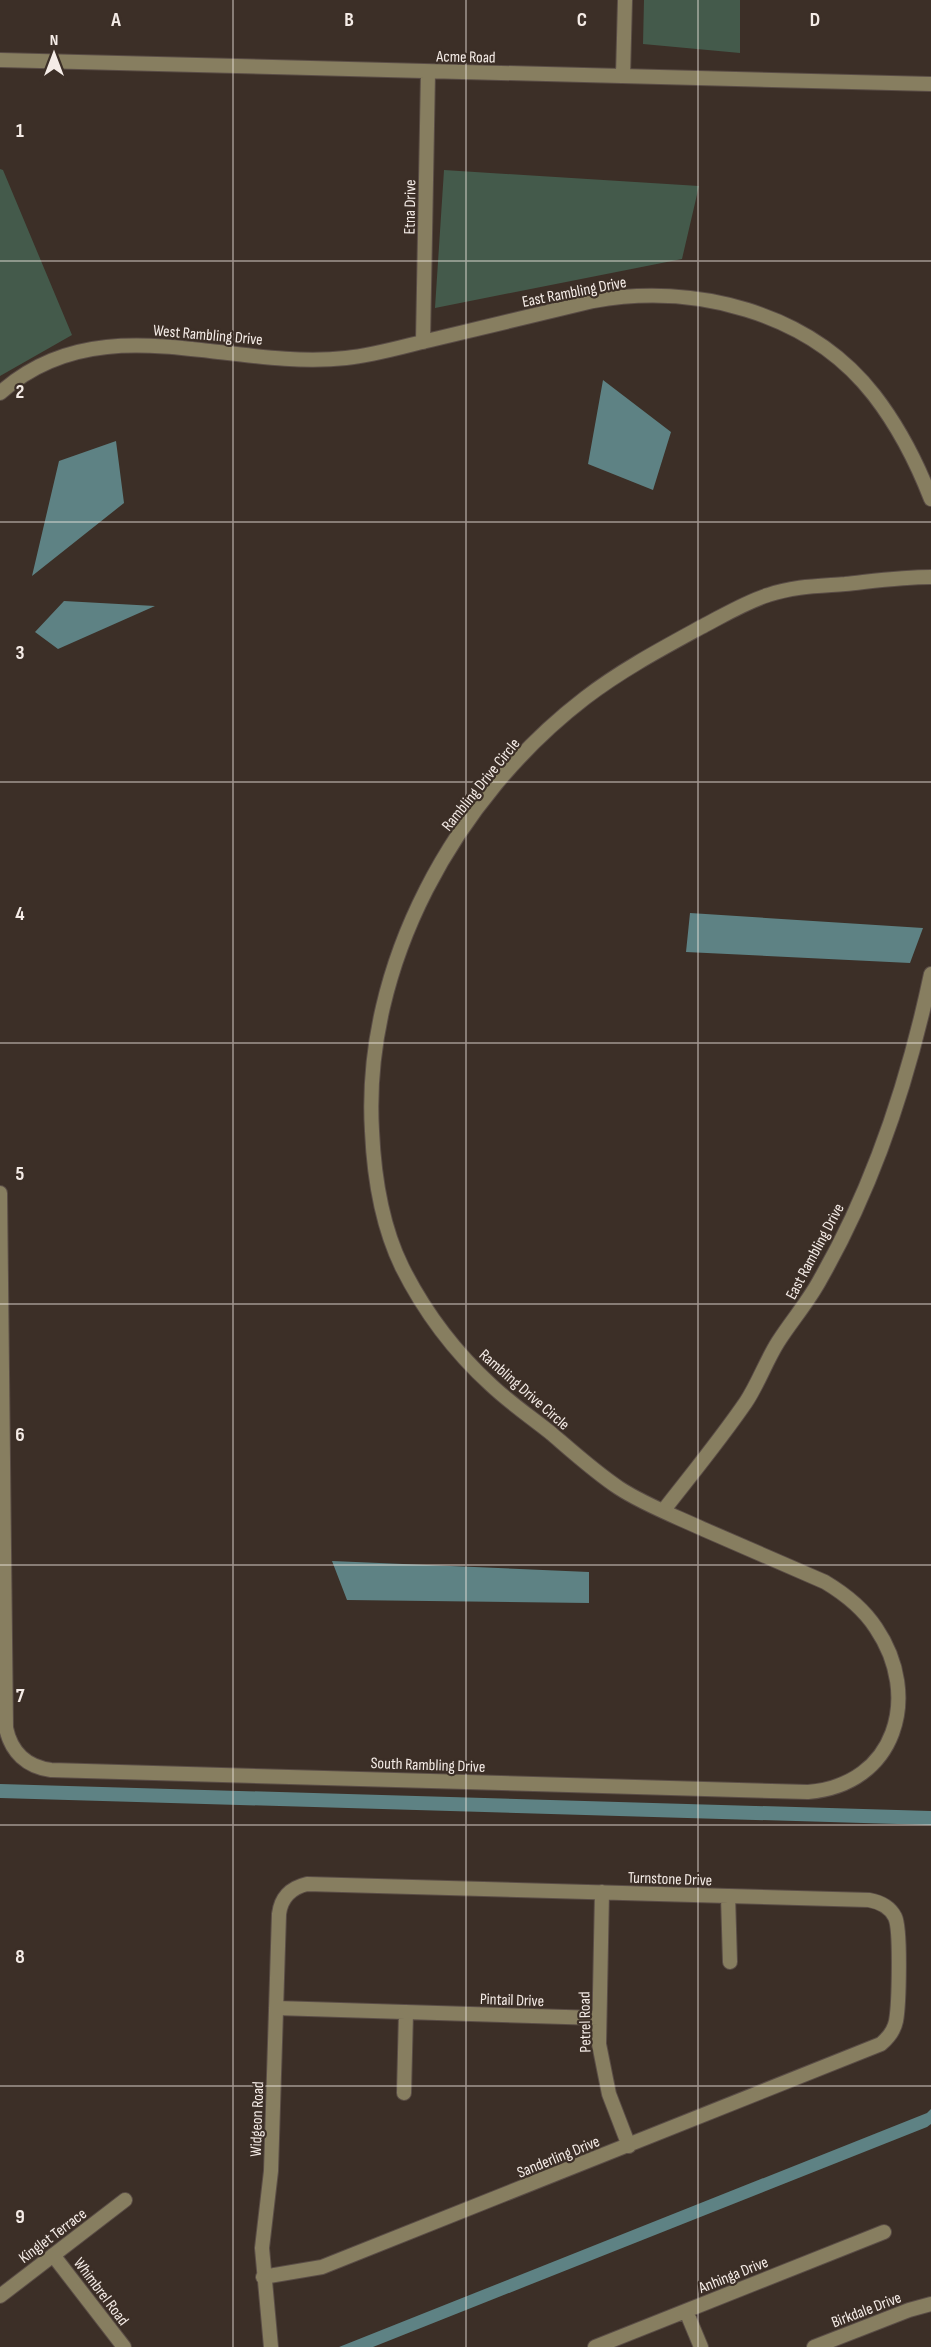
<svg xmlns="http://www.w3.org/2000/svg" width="931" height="2347" viewBox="0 0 931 2347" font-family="'Sofia Sans Condensed',sans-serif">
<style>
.green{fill:#445a4b}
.water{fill:#5e8284}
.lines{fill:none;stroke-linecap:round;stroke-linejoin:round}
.minor-casing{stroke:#5a4d46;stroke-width:16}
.minor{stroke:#877e60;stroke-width:14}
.grid{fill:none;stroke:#f5ece7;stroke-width:1.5;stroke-opacity:0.55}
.labels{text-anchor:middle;stroke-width:4.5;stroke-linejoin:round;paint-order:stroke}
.street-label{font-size:16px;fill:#f5ece7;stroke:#3c2f27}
.grid-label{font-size:20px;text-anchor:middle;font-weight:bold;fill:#f5ece7;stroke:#3c2f27;stroke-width:4.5;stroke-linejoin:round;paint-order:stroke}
</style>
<rect width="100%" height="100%" fill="#3c2f27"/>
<path class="green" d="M 644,0 L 740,0 L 740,53 L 643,44 Z
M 0,169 L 3,170 L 72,335 L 0,376 Z
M 444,170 L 699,186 L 682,259 L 435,308 Z"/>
<path class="water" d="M 603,380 L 671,432 L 653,490 L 588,464 Z
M 116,441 L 124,503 L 32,576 L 59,461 Z
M 64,601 L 155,606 L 58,649 L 35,632 Z
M 690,913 L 923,928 L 910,963 L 686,952 Z
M 332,1561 L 589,1572 L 589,1603 L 347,1600 Z
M 0,1784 L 931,1811 L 931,1825 L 0,1798 Z
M 931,2109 L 931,2124 L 927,2127 L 373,2347 L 339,2347 L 927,2113 Z"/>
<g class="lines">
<defs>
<path id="minor" d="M 0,60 L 931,84
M 623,76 L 625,0
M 423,342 L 428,72
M 0,393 C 100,303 228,371 346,358 C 377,355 408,345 439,338 C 490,326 542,313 593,301 C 693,283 809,311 874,395 C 898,426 917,463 931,499
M 0,1193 L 6,1728 C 11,1752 27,1767 51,1770 L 808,1792 C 896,1785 922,1696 876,1628 C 863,1608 845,1594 825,1582 C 785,1565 744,1547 703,1529 C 675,1516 645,1505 619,1488 C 595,1472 574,1453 552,1434 C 532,1418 510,1403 491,1385 C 455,1352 424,1311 402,1267 C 382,1226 374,1176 372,1131 C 362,965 456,797 585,698 C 623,669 663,648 705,625 C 726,614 746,602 768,595 C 794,586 819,586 845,584 C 874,581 902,577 931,577
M 663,1511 C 691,1475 720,1440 746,1402 C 758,1384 766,1361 778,1342 C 792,1320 809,1301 821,1278 C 874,1185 909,1078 931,974
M 602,1892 L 599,2044 L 609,2094 L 629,2146
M 728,1896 L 730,1962
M 276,2008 L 598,2018
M 404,2093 L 406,2012
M 53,2255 L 124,2347
M 263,2277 L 322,2267 L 881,2044 C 888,2038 894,2031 896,2021 C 899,2005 901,1929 895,1917 C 890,1907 880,1902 869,1900 L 307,1884 C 290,1888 281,1898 279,1914 L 271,2171 L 262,2248 L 271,2347
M 0,2296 L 125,2200
M 686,2311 L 701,2347
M 595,2347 L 884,2232
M 814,2347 L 909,2310 L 931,2304"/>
</defs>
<use href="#minor" class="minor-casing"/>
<use href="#minor" class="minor"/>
</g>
<path class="grid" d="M 233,0 L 233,2347M 466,0 L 466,2347M 698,0 L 698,2347M 0,261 L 931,261M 0,522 L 931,522M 0,782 L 931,782M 0,1043 L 931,1043M 0,1304 L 931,1304M 0,1565 L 931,1565M 0,1825 L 931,1825M 0,2086 L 931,2086"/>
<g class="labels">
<g class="street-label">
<text transform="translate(466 56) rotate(1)" y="6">Acme Road</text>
<text transform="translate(409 207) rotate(-89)" y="6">Etna Drive</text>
<text transform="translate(574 291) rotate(-11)" y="6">East Rambling Drive</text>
<text transform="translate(208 334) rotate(5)" y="6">West Rambling Drive</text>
<text transform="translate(480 784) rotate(-51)" y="6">Rambling Drive Circle</text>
<text transform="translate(814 1251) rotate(-62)" y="6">East Rambling Drive</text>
<text transform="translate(525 1389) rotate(41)" y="6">Rambling Drive Circle</text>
<text transform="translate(428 1764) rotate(2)" y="6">South Rambling Drive</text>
<text transform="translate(670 1878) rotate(2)" y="6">Turnstone Drive</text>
<text transform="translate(512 1999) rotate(2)" y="6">Pintail Drive</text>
<text transform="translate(584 2022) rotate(-91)" y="6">Petrel Road</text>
<text transform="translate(256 2119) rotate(-88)" y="6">Widgeon Road</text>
<text transform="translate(558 2156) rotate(-22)" y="6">Sanderling Drive</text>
<text transform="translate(52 2235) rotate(-37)" y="6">Kinglet Terrace</text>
<text transform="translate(733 2274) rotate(-22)" y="6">Anhinga Drive</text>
<text transform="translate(102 2291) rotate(53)" y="6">Whimbrel Road</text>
<text transform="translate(866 2309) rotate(-21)" y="6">Birkdale Drive</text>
</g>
</g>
<g class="grid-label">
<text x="116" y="26">A</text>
<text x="349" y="26">B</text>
<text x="582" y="26">C</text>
<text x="815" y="26">D</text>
<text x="20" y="137">1</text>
<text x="20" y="398">2</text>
<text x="20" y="659">3</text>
<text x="20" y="920">4</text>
<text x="20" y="1180">5</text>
<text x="20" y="1441">6</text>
<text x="20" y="1702">7</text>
<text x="20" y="1963">8</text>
<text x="20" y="2223">9</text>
</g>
<g transform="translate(54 54)" stroke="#3c2f27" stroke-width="4.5" paint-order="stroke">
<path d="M0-4.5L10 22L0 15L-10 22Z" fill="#f5ece7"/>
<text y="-9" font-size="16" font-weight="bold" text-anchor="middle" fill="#f5ece7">N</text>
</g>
</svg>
